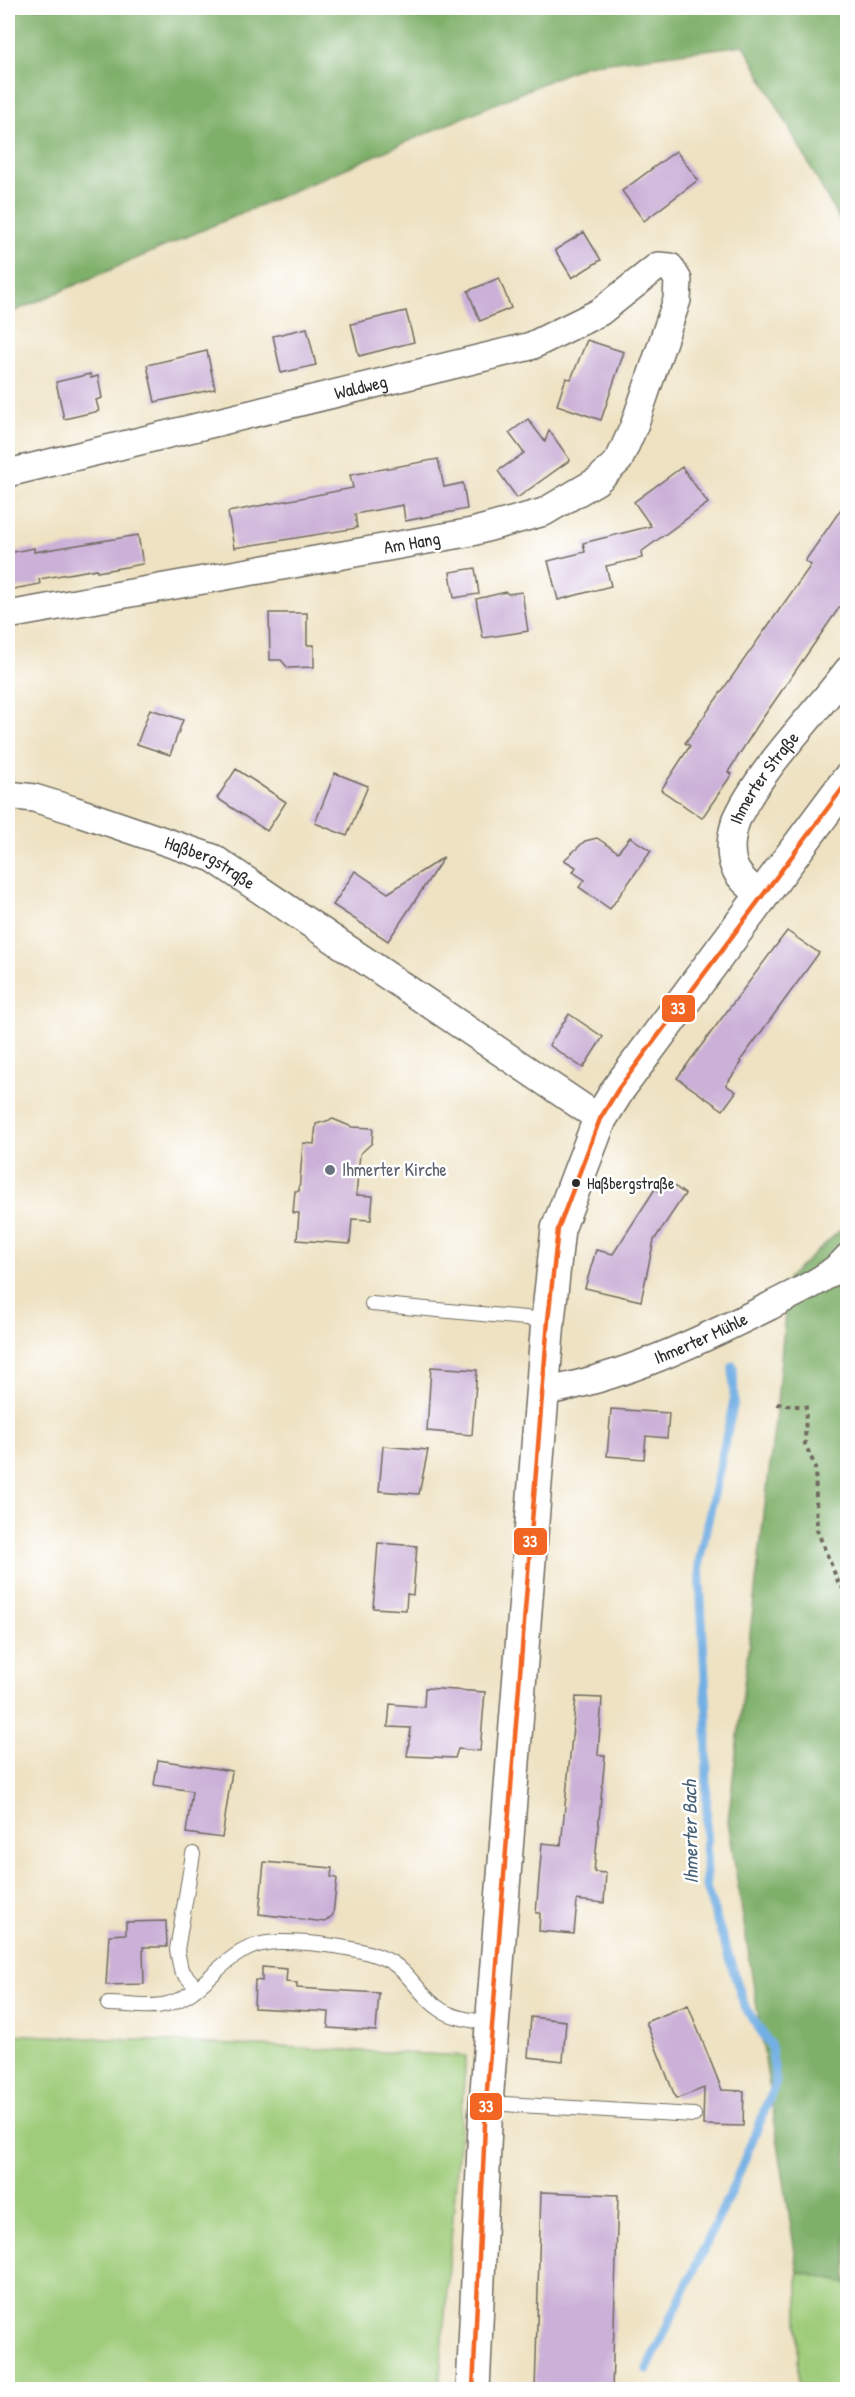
<svg xmlns="http://www.w3.org/2000/svg" width="855" height="2397" viewBox="0 0 855 2397" font-family="'Patrick Hand',sans-serif">
<style>
.green{fill:#9fcc7a;stroke:#657c52;stroke-width:1.5}
.forest{fill:#7fb06a;stroke:#556e4a;stroke-width:1.5}
.lines{fill:none;stroke-linecap:round;stroke-linejoin:round}
.stream{stroke:#72afe4;stroke-width:9}
.building{fill:#cbb0d7}
.service-casing{stroke:#6f6b60;stroke-width:16}
.minor-casing{stroke:#6f6b60;stroke-width:30}
.secondary-casing{stroke:#6f6b60;stroke-width:36}
.path{stroke:#6f6b60;stroke-width:4;stroke-dasharray:4.5 4.5;stroke-linecap:butt}
.service{stroke:#fff;stroke-width:14}
.minor{stroke:#fff;stroke-width:27}
.secondary{stroke:#fff;stroke-width:33}
.bus-1-casing{stroke:#fff;stroke-width:9}
.bus-1{stroke:#f26522;stroke-width:4.5}
.worship-dot{fill:#6b7280;stroke:#fff;stroke-width:2}
.bus-dot{fill:#2b2b2b;stroke:#fff;stroke-width:2}
.labels{text-anchor:middle;stroke-width:5;stroke-linejoin:round;paint-order:stroke}
.bus-label{font-size:16px;fill:#2b2b2b;stroke:#fff;text-anchor:start}
.street-label{font-size:18px;fill:#2b2b2b;stroke:#fff}
.worship-label{font-size:18px;fill:#5b616d;stroke:#fff;text-anchor:start}
.water-label{font-size:20px;font-style:italic;fill:#476075;stroke:#fff}
.line-badge{stroke:#fff;stroke-width:2}
.badge-label{font-size:16px;text-anchor:middle;font-weight:bold;fill:#fff}
</style>
<rect width="100%" height="100%" fill="#fff"/>
<filter id="ink" filterUnits="userSpaceOnUse"><feTurbulence type="fractalNoise" baseFrequency=".0167" numOctaves="2"/><feDisplacementMap in="SourceGraphic" scale="12" xChannelSelector="R" yChannelSelector="G"/><feConvolveMatrix kernelMatrix="1 2 1 2 8 2 1 2 1" color-interpolation-filters="sRGB"/></filter>
<filter id="wash" filterUnits="userSpaceOnUse"><feTurbulence type="fractalNoise" baseFrequency=".008" numOctaves="4" result="noise"/><feDisplacementMap in="SourceGraphic" scale="24" xChannelSelector="R" yChannelSelector="G"/><feGaussianBlur stdDeviation="1.35" result="paint"/><feColorMatrix in="noise" values="0 0 0 0 0 0 0 0 0 0 0 0 0 0 0 0 0 1.4 0 .05"/><feComposite in="paint" operator="in"/></filter>
<g filter="url(#wash)">
<rect width="100%" height="100%" fill="#eee2c2"/>
<path class="green" d="M 8,2034 L 466,2056 L 439,2389 L 8,2389 Z
M 798,2272 L 847,2283 L 847,2389 L 798,2389 Z"/>
<path class="forest" d="M 8,8 L 847,8 L 847,234 L 744,45 L 585,65 L 8,314 Z
M 847,1224 L 847,2283 L 798,2272 L 728,1821 L 777,1404 L 788,1278 Z"/>
<g class="lines">
<path class="stream" d="M 647,2369 L 734,2185 L 776,2082 L 771,2046 L 745,2007 L 706,1887 L 707,1717 L 699,1562 L 734,1401 L 733,1366"/>
</g>
<g id="blocks">
<path class="building" d="M 676,151 L 698,180 L 644,221 L 622,191 Z
M 584,232 L 601,260 L 572,278 L 555,250 Z
M 499,278 L 511,308 L 480,321 L 468,291 Z
M 406,311 L 414,342 L 359,356 L 351,324 Z
M 307,328 L 316,365 L 281,373 L 273,336 Z
M 587,340 L 624,352 L 601,420 L 557,405 L 566,378 L 571,379 Z
M 207,351 L 215,389 L 155,402 L 147,365 Z
M 90,374 L 91,378 L 98,376 L 102,398 L 96,400 L 99,411 L 64,419 L 56,382 Z
M 528,419 L 545,442 L 549,430 L 570,460 L 517,498 L 498,471 L 524,453 L 509,433 Z
M 438,459 L 444,487 L 463,483 L 467,509 L 405,521 L 403,505 L 355,514 L 357,528 L 234,548 L 228,512 L 353,488 L 350,475 Z
M 682,467 L 708,503 L 641,552 L 642,558 L 606,566 L 611,586 L 558,600 L 548,561 L 585,552 L 583,543 L 651,526 L 634,502 Z
M 848,499 L 848,595 L 758,725 L 728,772 L 732,774 L 702,818 L 661,790 L 690,746 L 685,743 L 811,565 L 805,561 Z
M 138,535 L 143,564 L 97,572 L 97,569 L 39,579 L 40,584 L 8,590 L 8,553 L 34,548 L 34,552 Z
M 475,568 L 479,594 L 454,598 L 450,572 Z
M 506,592 L 508,594 L 522,592 L 528,631 L 483,638 L 476,599 Z
M 269,613 L 307,613 L 307,645 L 314,645 L 314,667 L 288,668 L 281,660 L 270,660 Z
M 150,709 L 183,720 L 170,755 L 137,744 Z
M 236,769 L 286,802 L 267,831 L 217,798 Z
M 335,773 L 368,786 L 347,836 L 315,823 Z
M 630,837 L 651,851 L 610,909 L 579,887 L 585,880 L 573,872 L 576,867 L 564,860 L 585,841 L 597,838 L 618,852 Z
M 444,857 L 388,941 L 333,905 L 355,871 L 388,893 Z
M 787,931 L 819,953 L 740,1061 L 742,1062 L 726,1085 L 736,1092 L 723,1110 L 677,1078 Z
M 569,1014 L 603,1037 L 583,1068 L 549,1045 Z
M 333,1119 L 352,1127 L 373,1128 L 372,1143 L 360,1154 L 356,1195 L 373,1196 L 371,1220 L 352,1219 L 350,1244 L 297,1240 L 299,1213 L 293,1213 L 295,1191 L 299,1191 L 303,1143 L 314,1144 L 316,1124 Z
M 666,1180 L 685,1194 L 654,1240 L 641,1301 L 585,1288 L 596,1250 L 613,1254 L 655,1189 L 659,1191 Z
M 431,1367 L 477,1370 L 472,1435 L 427,1431 Z
M 611,1409 L 669,1413 L 667,1438 L 646,1436 L 644,1459 L 607,1456 Z
M 383,1446 L 428,1450 L 419,1494 L 379,1491 Z
M 378,1543 L 417,1546 L 413,1595 L 407,1594 L 406,1610 L 373,1608 Z
M 425,1688 L 485,1692 L 480,1751 L 458,1749 L 455,1758 L 407,1756 L 411,1728 L 388,1727 L 390,1704 L 424,1707 Z
M 576,1697 L 602,1698 L 598,1755 L 605,1756 L 594,1872 L 606,1873 L 604,1903 L 577,1900 L 574,1934 L 539,1931 L 540,1913 L 536,1913 L 542,1843 L 561,1845 Z
M 158,1760 L 232,1771 L 222,1838 L 186,1833 L 192,1791 L 154,1785 Z
M 264,1862 L 332,1868 L 331,1877 L 337,1878 L 333,1915 L 325,1922 L 259,1914 Z
M 166,1921 L 167,1947 L 143,1947 L 144,1984 L 106,1985 L 109,1935 L 126,1934 L 126,1922 Z
M 262,1967 L 287,1969 L 286,1982 L 297,1983 L 297,1988 L 379,1993 L 376,2031 L 328,2028 L 329,2012 L 254,2008 L 255,1980 L 262,1981 Z
M 688,2005 L 722,2090 L 744,2091 L 743,2126 L 703,2125 L 704,2088 L 676,2099 L 646,2022 Z
M 531,2017 L 566,2021 L 563,2061 L 528,2057 Z
M 541,2192 L 618,2195 L 612,2390 L 535,2390 Z"/>
</g>
</g>
<g filter="url(#ink)">
<use href="#blocks" fill-opacity="0" stroke="#6f6b60" stroke-width="1.5"/>
<g class="lines">
<defs>
<path id="service" d="M 372,1304 L 548,1320
M 193,1854 L 177,1950 L 181,1970 L 196,1987
M 108,2004 C 126,2004 150,2009 167,2004 C 211,1993 223,1942 280,1942 C 310,1942 365,1947 391,1962 C 410,1973 421,1997 440,2009 C 454,2019 475,2020 492,2024
M 486,2103 L 694,2115"/>
<g id="minor">
<path id="s1" d="M 8,473 L 531,346 L 600,312 L 658,266 L 670,267 L 678,280 L 677,300 L 634,426 L 619,460 L 597,481 L 544,512 L 472,532 L 8,615"/>
<path id="s2" d="M 8,795 L 34,798 L 73,810 L 213,858 L 600,1119"/>
<path id="s3" d="M 761,896 C 751,887 739,879 734,866 C 729,853 731,834 736,821 C 757,772 815,714 848,670"/>
<path id="s4" d="M 542,1392 C 622,1378 698,1342 770,1306 C 796,1292 828,1280 848,1257"/>
</g>
<path id="secondary" d="M 473,2390 L 486,2103 L 548,1320 L 558,1229 L 600,1119 L 619,1088 L 848,780"/>
</defs>
<use href="#service" class="service-casing"/>
<use href="#minor" class="minor-casing"/>
<use href="#secondary" class="secondary-casing"/>
<path class="path" d="M 777,1404 L 806,1407 L 805,1444 L 815,1466 L 817,1530 L 839,1584 L 848,1593"/>
<use href="#service" class="service"/>
<use href="#minor" class="minor"/>
<use href="#secondary" class="secondary"/>
<defs>
<path id="bus-1" d="M 473,2390 L 486,2103 L 548,1320 L 558,1229 L 600,1119 L 619,1088 L 848,781"/>
</defs>
<use href="#bus-1" class="bus-1-casing"/>
<use href="#bus-1" class="bus-1"/>
</g>
</g>
<circle class="worship-dot" cx="330" cy="1170" r="6"/>
<circle class="bus-dot" cx="576" cy="1183" r="5"/>
<g class="labels">
<g class="bus-label">
<text x="587" y="1189">Haßbergstraße</text>
</g>
<g class="street-label">
<text dy="6" stroke="none"><textPath href="#s1" startOffset="363">Waldweg</textPath></text>
<text transform="translate(412 543) rotate(-10)" y="6">Am Hang</text>
<text dy="6" stroke="none"><textPath href="#s3" startOffset="138">Ihmerter Straße</textPath></text>
<text dy="6" stroke="none"><textPath href="#s2" startOffset="214">Haßbergstraße</textPath></text>
<text dy="6" stroke="none"><textPath href="#s4" startOffset="168">Ihmerter Mühle</textPath></text>
</g>
<g class="worship-label">
<text x="342" y="1176">Ihmerter Kirche</text>
</g>
<g class="water-label">
<text transform="translate(690 1832) rotate(-91)" y="7">Ihmerter Bach</text>
</g>
</g>
<g class="line-badge">
<rect x="661" y="994" width="35" height="29" rx="6" fill="#f26522"/>
<rect x="513" y="1527" width="35" height="29" rx="6" fill="#f26522"/>
<rect x="469" y="2092" width="34" height="29" rx="6" fill="#f26522"/>
</g>
<g class="badge-label">
<text x="678" y="1014">33</text>
<text x="530" y="1547">33</text>
<text x="486" y="2112">33</text>
</g>
<rect width="855" height="2397" fill="none" stroke="#fff" stroke-width="30"/>
</svg>
